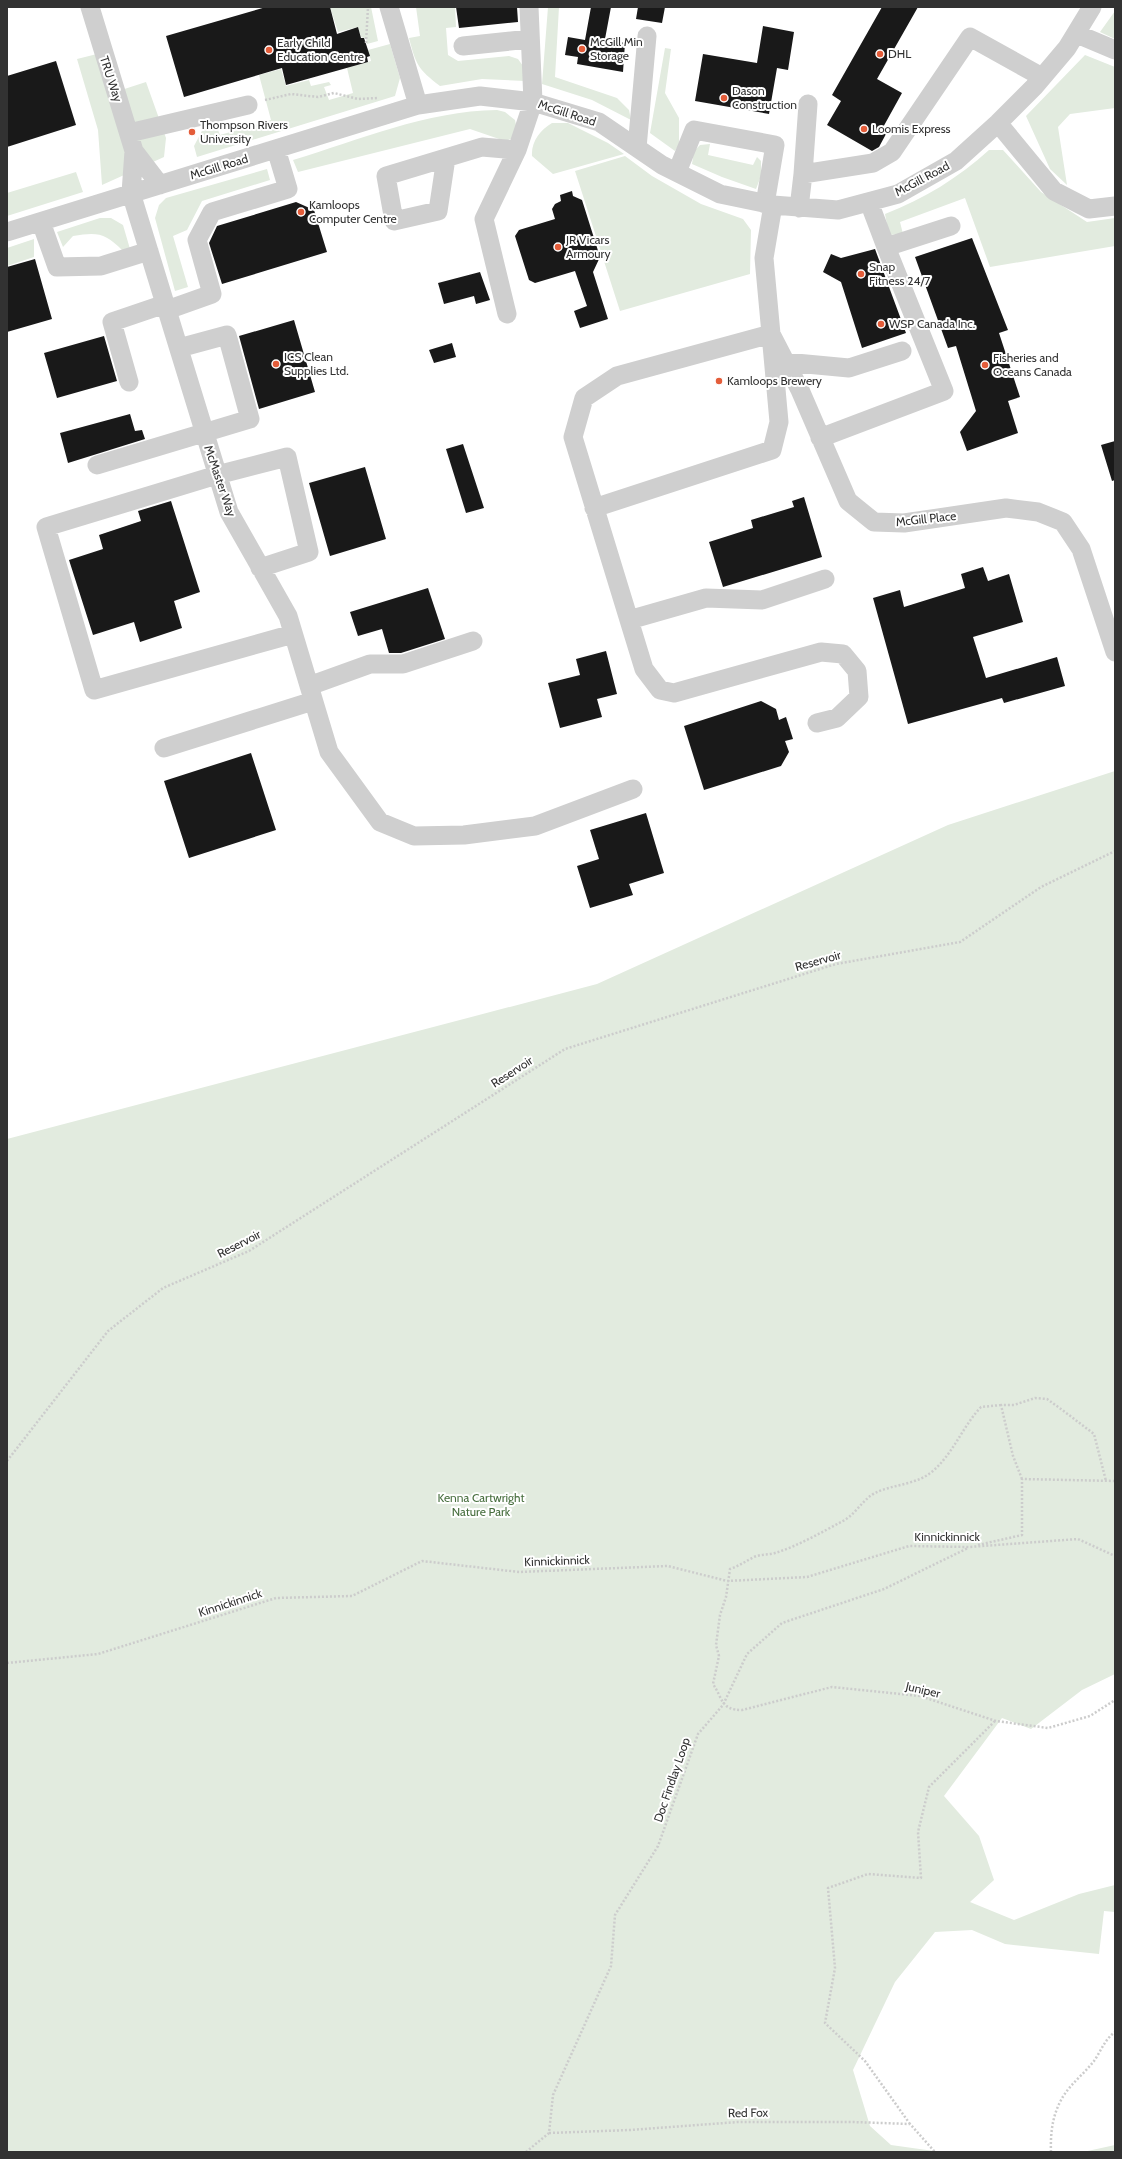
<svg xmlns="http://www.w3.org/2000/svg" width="1122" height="2159" viewBox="0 0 1122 2159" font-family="Cabin,sans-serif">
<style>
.green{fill:#e2ebdf}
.building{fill:#191919}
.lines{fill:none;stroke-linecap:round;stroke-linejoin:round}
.path{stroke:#ccc;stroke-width:2.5;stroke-dasharray:2 2;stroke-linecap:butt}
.minor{stroke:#cfcfcf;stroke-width:19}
.poi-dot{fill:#e45d3a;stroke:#fff;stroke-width:1.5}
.labels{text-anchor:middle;stroke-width:4;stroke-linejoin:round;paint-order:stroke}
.poi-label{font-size:12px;fill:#323232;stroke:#fff;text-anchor:start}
.street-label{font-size:12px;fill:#323232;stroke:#fff}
.park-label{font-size:12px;fill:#486f3f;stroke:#fff}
</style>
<rect width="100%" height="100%" fill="#fff"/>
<path class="green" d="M 330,7 L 371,7 L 378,41 L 367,44 L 366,39 L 361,37 L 358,27 L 338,32 Z
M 416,7 L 455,7 L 456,27 L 446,28 L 448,55 L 458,61 L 509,56 L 518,59 L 523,66 L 525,81 L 482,79 L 440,86 C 418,69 416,65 409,38 L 420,36 Z
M 548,7 L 559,7 L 555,77 L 617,98 L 629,110 L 631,120 L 592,100 L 542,84 Z
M 1115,11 L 1115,39 L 1100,32 Z
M 390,44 L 400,78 L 395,96 L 197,157 L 194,146 L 205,125 L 215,122 L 220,135 L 271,120 L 259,75 L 281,69 L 286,86 L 309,80 L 311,86 L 329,82 L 331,85 L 324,87 L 329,100 L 353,93 L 347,68 L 371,61 L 368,50 Z
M 665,48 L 671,49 L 665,93 L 679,118 L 679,145 L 675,151 L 650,133 Z
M 97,54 L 109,94 L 146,82 L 166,138 L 164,157 L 102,185 L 98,130 L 77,59 Z
M 1085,55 L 1115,67 L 1115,108 L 1070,114 L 1058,127 L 1067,185 L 1050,169 L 1026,116 Z
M 497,110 L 505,112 L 515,120 L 517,130 L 513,138 L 505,141 L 470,129 L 298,172 L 293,160 C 359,140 426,111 497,110 Z
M 552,123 L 568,123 L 608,143 L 624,154 L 553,174 L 532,156 C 531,142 540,130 552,123 Z
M 710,144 L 708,155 L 753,165 L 757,157 L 761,161 L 761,176 L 756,189 L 722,177 L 692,164 L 694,151 L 700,145 Z
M 989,150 L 1003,150 L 1041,192 L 1087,222 L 1115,218 L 1115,246 L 990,267 L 965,198 L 900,222 L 903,234 L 889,235 L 885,214 C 924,199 958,178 989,150 Z
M 625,156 L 652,176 L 701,204 L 743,219 L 751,230 L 750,274 L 620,311 L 575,171 Z
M 267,169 L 270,180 L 202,201 L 187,230 L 173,236 L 188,287 L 175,291 L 155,218 L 159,205 L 166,198 Z
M 76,172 L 83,192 L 7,216 L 7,193 Z
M 100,218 L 111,218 L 123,225 L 130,249 L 123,251 C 105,233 98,232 73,236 L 63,247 L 57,232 Z
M 34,239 L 34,257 L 7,266 L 7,248 Z
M 1115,771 L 1115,1674 L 1082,1690 L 1031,1729 L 1002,1718 L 944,1796 L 979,1836 L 994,1880 L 970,1902 L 1014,1920 L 1079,1894 L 1115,1885 L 1115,1912 L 1104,1911 L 1099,1954 L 1005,1944 L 972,1930 L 935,1932 L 895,1982 L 853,2070 L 870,2126 L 891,2145 L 941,2152 L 7,2152 L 7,1139 L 597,984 L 948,825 Z
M 1115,2144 L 1115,2152 L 1083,2152 L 1115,2145 Z"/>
<path class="building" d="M 266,7 L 330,7 L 337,34 L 358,27 L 361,38 L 364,38 L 370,56 L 367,57 L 368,62 L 286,85 L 282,68 L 184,97 L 166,36 Z
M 456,7 L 517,7 L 518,22 L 459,28 Z
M 591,7 L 611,7 L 605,39 L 625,43 L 623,72 L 577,64 L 578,57 L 565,55 L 568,37 L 585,40 Z
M 638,7 L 665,7 L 662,23 L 636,19 Z
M 882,7 L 918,7 L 877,79 L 902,93 L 881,131 L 886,134 L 879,147 L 872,151 L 827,125 L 841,101 L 832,95 Z
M 763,26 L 794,32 L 788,70 L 777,68 L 769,114 L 695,101 L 703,54 L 757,63 Z
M 56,61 L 76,125 L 7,147 L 7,76 Z
M 572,191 L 573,196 L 582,200 L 600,257 L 593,272 L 608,319 L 580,328 L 574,311 L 587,306 L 575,271 L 535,283 L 529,280 L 515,236 L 519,230 L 555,219 L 552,209 L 555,204 L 561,201 L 560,195 Z
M 296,202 L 314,210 L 327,252 L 222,284 L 209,243 L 217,226 Z
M 972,238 L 1008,330 L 999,333 L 1020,397 L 1008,401 L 1018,433 L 967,451 L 960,432 L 976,411 L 956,346 L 948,348 L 915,257 Z
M 875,249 L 906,333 L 862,348 L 841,282 L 823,272 L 831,254 L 841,258 Z
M 35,259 L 52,319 L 7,332 L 7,267 Z
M 480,272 L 490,300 L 476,304 L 474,296 L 444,304 L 438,283 Z
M 294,320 L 315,392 L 259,409 L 239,336 Z
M 104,336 L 117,381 L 57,398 L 44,353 Z
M 452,343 L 456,357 L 434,363 L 429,350 Z
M 130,414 L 135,431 L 142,430 L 145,439 L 68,463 L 60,433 Z
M 1115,441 L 1115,480 L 1112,481 L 1101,445 Z
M 463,444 L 484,508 L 466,513 L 446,449 Z
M 365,467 L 386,539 L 330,556 L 309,483 Z
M 804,497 L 822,557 L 723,587 L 709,542 L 753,528 L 751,520 L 794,507 L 792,501 Z
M 171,501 L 200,592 L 174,601 L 182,628 L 140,642 L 134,622 L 93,635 L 69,560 L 103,549 L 99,535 L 141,521 L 138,511 Z
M 983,567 L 988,581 L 1009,574 L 1023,622 L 973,637 L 986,678 L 1057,657 L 1065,686 L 1004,703 L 1002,698 L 908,724 L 873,598 L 900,590 L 904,607 L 965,588 L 961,574 Z
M 428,588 L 445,639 L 401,653 L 389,653 L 382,629 L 358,636 L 350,612 Z
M 606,651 L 617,694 L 597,699 L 602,717 L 560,728 L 548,683 L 580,675 L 576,659 Z
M 761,701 L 776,709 L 779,720 L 786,717 L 793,739 L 785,741 L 789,752 L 781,766 L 704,790 L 684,726 Z
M 251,753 L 276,830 L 189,858 L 164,781 Z
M 646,813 L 664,873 L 629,884 L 633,895 L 590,908 L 577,866 L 599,859 L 590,830 Z"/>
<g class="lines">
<path class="path" d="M 366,43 L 368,7
M 265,100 L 291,94 L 318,97 L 334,93 L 358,99 L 378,98
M 1001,1405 L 981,1407 C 963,1426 954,1452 934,1470 C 918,1485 893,1484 875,1493 C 862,1500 856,1514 843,1521 C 822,1532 798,1546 775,1553 C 768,1555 761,1554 754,1557 C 746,1561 739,1566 730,1569 L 726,1597 L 720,1615 L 716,1645 L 719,1656 L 713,1684 C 723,1699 721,1710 742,1710 L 832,1687 L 920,1696 L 996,1721 L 1048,1728 L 1090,1716 L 1115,1700
M 7,1461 L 108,1331 L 163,1288 L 249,1251 L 565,1049 L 836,964 L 960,942 L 1041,887 L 1115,851
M 1022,1479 L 1013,1456 L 1001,1405 L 1014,1405 L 1035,1398 L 1047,1399 L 1061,1409 L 1094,1434 L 1106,1481
M 978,1545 L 1022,1535 L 1022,1479 L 1115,1481
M 7,1663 L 98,1654 L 276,1598 L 352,1596 L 422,1561 L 519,1572 L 668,1566 L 727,1581 L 807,1577 L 909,1546 L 969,1547 L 1078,1539 L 1115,1556
M 910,2124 L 865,2061 L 825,2023 L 835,1968 L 828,1888 L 868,1874 L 921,1878 L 918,1832 L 929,1787 L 995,1721
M 549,2133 L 630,2130 L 738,2122 L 853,2122 L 910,2124 L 935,2152
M 526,2152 L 549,2133 L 553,2095 L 611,1966 L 615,1915 L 658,1846 L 698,1734 L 723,1705 L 747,1654 L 782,1623 L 884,1589 L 968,1548
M 1051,2152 C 1050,2128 1054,2105 1071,2086 C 1078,2078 1087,2070 1094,2061 C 1101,2051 1105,2039 1115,2032"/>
<path class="minor" d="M 90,7 L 134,151 L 160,185
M 389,7 L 418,105
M 1077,34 L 1115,50
M 463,46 L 530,39
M 998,123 L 1054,191 L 1089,209 L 1115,206
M 129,133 L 248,105
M 637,148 L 647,36
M 134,151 L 131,193 L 229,512 L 288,616 L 329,752 L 380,822 L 414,836 L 464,835 L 535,826 L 633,789
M 446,158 L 438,211 L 394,221 L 386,176 L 482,147 L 517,150
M 677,172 L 694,130 L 775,145 L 765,204
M 803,174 L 808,104
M 869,202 L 886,247
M 773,205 L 764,258 L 771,334 L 800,390 L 848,501 L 874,522 L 904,523 L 1006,508 L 1038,512 L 1063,522 L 1081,549 L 1115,652
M 799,208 L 803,174 L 873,163 L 892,152 L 970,37 L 1042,77
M 41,222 L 57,267 L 101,266 L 149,251
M 7,232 L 418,105 L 480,96 L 533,102 L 599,122 L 662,165 L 720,194 L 773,205 L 838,210 L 898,194 L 956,161 L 998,123 L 1034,87 L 1067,48 L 1092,7
M 167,310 L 212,294 L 197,240 L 212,212 L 288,189 L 276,149
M 507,314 L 484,219 L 517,150 L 533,102 L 529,7
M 785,362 L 849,368 L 902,351
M 129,382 L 112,322 L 165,304
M 820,438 L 944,391 L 886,247 L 951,226
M 97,465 L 250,419 L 227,335 L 179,348
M 594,508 L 772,450 L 779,422 L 771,334 L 617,376 L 584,398 L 573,437 L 644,669 L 660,690 L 674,693 L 821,652 L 843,654 L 857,671 L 859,697 L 837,718 L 817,723
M 260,568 L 309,552 L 287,457 L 217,475 L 46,527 L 94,690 L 293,634
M 629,620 L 706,598 L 762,600 L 825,579
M 309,686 L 370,664 L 403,664 L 473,641
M 164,748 L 313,701"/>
</g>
<g class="poi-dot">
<circle cx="582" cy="49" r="4"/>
<circle cx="269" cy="50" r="4"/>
<circle cx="880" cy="54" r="4"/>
<circle cx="724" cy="98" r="4"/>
<circle cx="864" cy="129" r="4"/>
<circle cx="192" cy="132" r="4"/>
<circle cx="301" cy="212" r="4"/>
<circle cx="558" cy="247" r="4"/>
<circle cx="861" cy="274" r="4"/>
<circle cx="881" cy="324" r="4"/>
<circle cx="276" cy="364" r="4"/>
<circle cx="985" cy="365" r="4"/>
<circle cx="719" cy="381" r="4"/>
</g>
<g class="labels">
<g class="poi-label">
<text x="590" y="46">McGill Min<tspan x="590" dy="14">Storage</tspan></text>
<text x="277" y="47">Early Child<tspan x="277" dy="14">Education Centre</tspan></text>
<text x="888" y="58">DHL</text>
<text x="732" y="95">Dason<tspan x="732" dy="14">Construction</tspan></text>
<text x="200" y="129">Thompson Rivers<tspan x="200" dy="14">University</tspan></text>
<text x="872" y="133">Loomis Express</text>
<text x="309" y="209">Kamloops<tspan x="309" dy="14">Computer Centre</tspan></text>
<text x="566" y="244">JR Vicars<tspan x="566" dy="14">Armoury</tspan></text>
<text x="869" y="271">Snap<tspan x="869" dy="14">Fitness 24/7</tspan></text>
<text x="889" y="328">WSP Canada Inc.</text>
<text x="284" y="361">ICS Clean<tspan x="284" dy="14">Supplies Ltd.</tspan></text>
<text x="993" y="362">Fisheries and<tspan x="993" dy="14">Oceans Canada</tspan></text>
<text x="727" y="385">Kamloops Brewery</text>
</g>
<g class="street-label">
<text transform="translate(111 79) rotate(72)" y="4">TRU Way</text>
<text transform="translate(567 113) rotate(18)" y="4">McGill Road</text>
<text transform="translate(219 167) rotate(-17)" y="4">McGill Road</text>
<text transform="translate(922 179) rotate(-28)" y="4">McGill Road</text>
<text transform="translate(220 481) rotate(71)" y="4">McMaster Way</text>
<text transform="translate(926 519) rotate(-6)" y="4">McGill Place</text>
<text transform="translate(818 961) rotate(-16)" y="4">Reservoir</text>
<text transform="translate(512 1072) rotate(-33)" y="4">Reservoir</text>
<text transform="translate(239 1244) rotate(-27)" y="4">Reservoir</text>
<text x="947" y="1541">Kinnickinnick</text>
<text transform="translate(557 1561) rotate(-2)" y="4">Kinnickinnick</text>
<text transform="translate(230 1603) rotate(-18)" y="4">Kinnickinnick</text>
<text transform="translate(923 1690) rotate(13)" y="4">Juniper</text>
<text transform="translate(672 1780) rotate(-71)" y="4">Doc Findlay Loop</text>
<text transform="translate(748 2113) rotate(-1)" y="4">Red Fox</text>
</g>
<g class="park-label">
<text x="481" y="1502">Kenna Cartwright<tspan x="481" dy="14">Nature Park</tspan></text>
</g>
</g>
<rect width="1122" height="2159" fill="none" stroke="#323232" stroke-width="16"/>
</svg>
